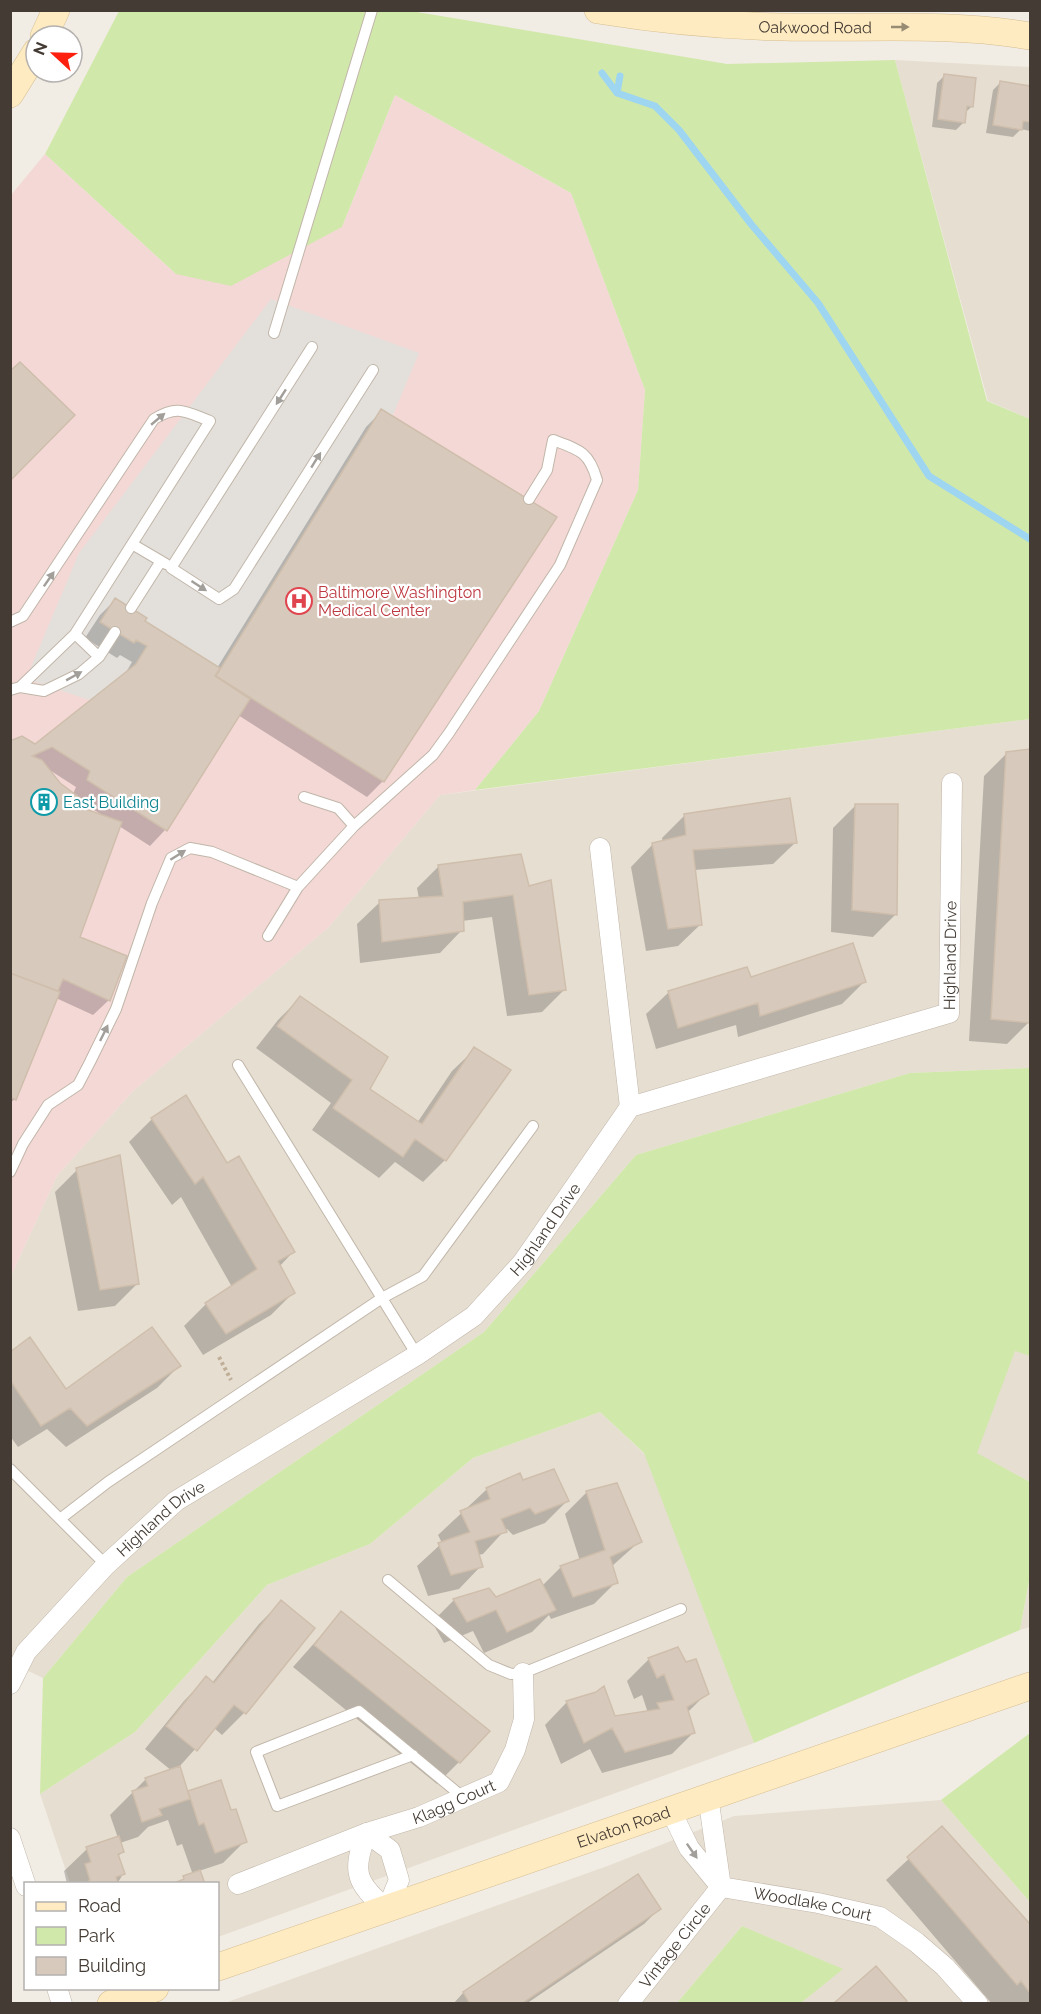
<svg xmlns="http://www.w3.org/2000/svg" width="1041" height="2014" viewBox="0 0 1041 2014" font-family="Raleway,sans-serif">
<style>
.residential{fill:#e6ded1}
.medical{fill:#f4d8d6}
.green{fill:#d1e8ab}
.parking{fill:#e3e0dc}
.shadow{fill:#0003;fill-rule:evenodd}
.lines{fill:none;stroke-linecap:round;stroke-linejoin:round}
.stream{stroke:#9ed6f1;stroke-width:7}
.building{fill:#d7cabc;stroke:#cfbeac;stroke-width:1.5}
.lane-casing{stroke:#c1b6a9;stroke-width:12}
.street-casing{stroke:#c1b6a9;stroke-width:21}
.secondary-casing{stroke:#d4bd92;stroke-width:28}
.path{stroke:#c0ae97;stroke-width:4;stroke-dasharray:3 3;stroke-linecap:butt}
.lane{stroke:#fff;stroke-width:10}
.street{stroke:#fff;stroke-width:20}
.secondary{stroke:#ffebc1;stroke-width:27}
.oneway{fill:#988b73}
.oneway2{fill:#a29e9a}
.labels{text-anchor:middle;stroke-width:4.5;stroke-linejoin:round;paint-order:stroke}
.street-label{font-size:16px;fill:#443c34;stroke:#fff}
.health-label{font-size:16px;fill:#be3a42;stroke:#fff;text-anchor:start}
.culture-label{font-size:16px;fill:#0d838f;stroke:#fff;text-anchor:start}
</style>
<rect width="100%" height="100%" fill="#f2ede4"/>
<path class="residential" d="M 895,60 L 1030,67 L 1030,419 L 988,401 Z
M 1030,719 L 1030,1068 L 910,1073 L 636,1155 L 484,1332 L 127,1577 L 43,1678 L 11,1663 L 11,1276 L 57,1176 L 133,1091 L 328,928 L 440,795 Z
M 1015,1350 L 1030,1356 L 1030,1482 L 976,1453 Z
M 600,1412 L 653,1462 L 754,1743 L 218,1937 L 218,1884 L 70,1883 L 40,1794 L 135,1732 L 267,1585 L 370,1544 L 473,1458 Z
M 1030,1576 L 1030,1627 L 1020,1630 L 1030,1577 Z
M 941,1800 L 1030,1902 L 1030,2003 L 801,2003 L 842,1969 L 742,1926 L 677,2003 L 222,2004 L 610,1865 L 734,1816 Z"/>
<path class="medical" d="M 395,95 L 571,193 L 645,390 L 638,490 L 539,711 L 475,790 L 440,795 L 328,928 L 133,1091 L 57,1176 L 11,1276 L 11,195 L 45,154 L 176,274 L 342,227 Z"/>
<path class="green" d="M 119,11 L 411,11 L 727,64 L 895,60 L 987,401 L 1030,419 L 1030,719 L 475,790 L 539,711 L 638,490 L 645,390 L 571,193 L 395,95 L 342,227 L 231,286 L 176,274 L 45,154 Z
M 1030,1068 L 1030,1356 L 1015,1351 L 977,1453 L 1030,1482 L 1030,1576 L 1020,1630 L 754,1743 L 644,1453 L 600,1412 L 473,1458 L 370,1544 L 267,1585 L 135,1732 L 40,1794 L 43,1678 L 127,1577 L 484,1332 L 636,1155 L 910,1073 Z
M 1030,1733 L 1030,1902 L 941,1800 Z
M 742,1926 L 843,1969 L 801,2003 L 677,2003 Z"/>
<path class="parking" d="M 271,299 L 419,353 L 348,522 L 279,621 L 165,725 L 26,679 L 79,553 Z"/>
<path class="shadow" d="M 944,76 L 972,106 L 965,113 L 964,122 L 956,130 L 932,127 L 937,83 Z
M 1001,82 L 1030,87 L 1030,131 L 1021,129 L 1013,137 L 986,133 L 993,90 Z
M 382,411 L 383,781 L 367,797 L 238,715 L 165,830 L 150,846 L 119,826 L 78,938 L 109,1000 L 93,1015 L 56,998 L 15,1099 L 10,1103 L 10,742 L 35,746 L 125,674 L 132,662 L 120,655 L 117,658 L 85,638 L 100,615 L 115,600 L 143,621 L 217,668 L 366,427 ZM 48,769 L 76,787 L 73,794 L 59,784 ZM 77,799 L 102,815 L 102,816 L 75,806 Z
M 1030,751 L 1029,1022 L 1007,1044 L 969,1041 L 984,776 L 1006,754 Z
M 896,805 L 895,915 L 873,937 L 831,932 L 833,828 L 855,806 Z
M 684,816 L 796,842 L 773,864 L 694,870 L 701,924 L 678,946 L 646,951 L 631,867 L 653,844 L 663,842 L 662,838 Z
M 439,866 L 528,888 L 564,990 L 542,1012 L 507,1016 L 492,917 L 462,921 L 462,930 L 440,953 L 360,963 L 357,924 L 380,902 L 419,899 L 417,888 Z
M 750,979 L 864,982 L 842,1004 L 738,1037 L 736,1025 L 656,1049 L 646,1014 L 669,992 Z
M 300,998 L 368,1090 L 417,1123 L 452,1071 L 475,1049 L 445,1160 L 423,1182 L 395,1162 L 379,1178 L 312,1130 L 331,1103 L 256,1048 L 278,1020 Z
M 185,1097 L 226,1165 L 293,1252 L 279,1267 L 293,1293 L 271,1315 L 203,1355 L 184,1326 L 206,1304 L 232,1287 L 181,1197 L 172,1205 L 129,1142 L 152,1119 Z
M 77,1170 L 137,1284 L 115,1306 L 78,1311 L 55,1192 Z
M 10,1354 L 65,1391 L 179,1366 L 157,1388 L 66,1447 L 47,1429 L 18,1447 L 10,1436 Z
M 519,1475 L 522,1482 L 567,1501 L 545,1523 L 513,1535 L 507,1529 L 505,1530 L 483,1554 L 478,1555 L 481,1566 L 459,1589 L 428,1596 L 417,1566 L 442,1543 L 438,1535 L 486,1490 Z
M 587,1492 L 640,1541 L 611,1567 L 616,1582 L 594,1604 L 551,1619 L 549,1615 L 532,1632 L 484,1653 L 473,1631 L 444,1643 L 432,1622 L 454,1600 L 495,1599 L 542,1586 L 561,1567 L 580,1561 L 565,1514 Z
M 281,1602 L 313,1628 L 244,1713 L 222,1735 L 214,1728 L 179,1767 L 187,1793 L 220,1782 L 230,1812 L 245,1841 L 223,1863 L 199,1871 L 203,1884 L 173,1884 L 193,1875 L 182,1844 L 177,1846 L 168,1820 L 148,1827 L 138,1837 L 120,1843 L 123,1852 L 117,1857 L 123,1874 L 117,1884 L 67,1884 L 64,1871 L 87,1849 L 118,1838 L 110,1815 L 146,1779 L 172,1771 L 145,1749 L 184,1701 L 206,1678 L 212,1683 L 259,1624 Z
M 341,1613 L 459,1762 L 437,1784 L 293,1667 Z
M 649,1659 L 686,1664 L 707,1693 L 687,1713 L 694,1732 L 672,1754 L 602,1773 L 590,1749 L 561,1764 L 545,1725 L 567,1702 L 614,1717 L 648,1713 L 642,1695 L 634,1699 L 627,1681 Z
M 942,1828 L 1030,1928 L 1030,2004 L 992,2004 L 886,1880 Z
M 659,1909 L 644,1924 L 526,2004 L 453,2004 L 463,1993 Z"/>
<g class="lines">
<path class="stream" d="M 602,73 L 617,93
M 620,76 L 617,93 L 655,106 L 679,130 L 751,224 L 818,303 L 929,476 L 1030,539"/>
</g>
<path class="building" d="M 944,74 L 976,78 L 973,107 L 967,106 L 965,123 L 938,119 Z
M 1000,81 L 1030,86 L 1030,122 L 1023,121 L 1022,130 L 993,125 Z
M 20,362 L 75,415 L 10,481 L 10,371 Z
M 381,409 L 557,517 L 384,782 L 216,676 Z
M 115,598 L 147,618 L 145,621 L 220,668 L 215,676 L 250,699 L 167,831 L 87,780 L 90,771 L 52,747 L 32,756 L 42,760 L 60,783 L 80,798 L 77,806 L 122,822 L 80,937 L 127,956 L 110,1001 L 63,979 L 58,991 L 10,973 L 10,741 L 22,736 L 35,744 L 136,664 L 147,646 L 136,640 L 134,643 L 100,622 Z
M 1030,749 L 1030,1023 L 991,1019 L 1006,752 Z
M 790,798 L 797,843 L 693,850 L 702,925 L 668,929 L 652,843 L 686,835 L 684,814 Z
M 855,804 L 898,804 L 897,915 L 852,910 Z
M 521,854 L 529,886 L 551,880 L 566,990 L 529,995 L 513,895 L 463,902 L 464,931 L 382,942 L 379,900 L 443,896 L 438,865 Z
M 853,943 L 866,982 L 760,1016 L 758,1003 L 678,1028 L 668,991 L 747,967 L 751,977 Z
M 10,973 L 60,992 L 16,1100 L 10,1097 Z
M 300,996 L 388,1057 L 370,1089 L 422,1124 L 474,1047 L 511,1070 L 446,1161 L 415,1139 L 403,1157 L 333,1108 L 352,1080 L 277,1026 Z
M 186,1095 L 227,1163 L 239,1156 L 295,1252 L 278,1261 L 295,1293 L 226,1334 L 205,1303 L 257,1269 L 203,1177 L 195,1184 L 151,1118 Z
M 120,1155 L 139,1284 L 100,1290 L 76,1168 Z
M 152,1327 L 181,1366 L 87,1426 L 70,1408 L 41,1426 L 10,1380 L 10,1352 L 30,1337 L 66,1389 Z
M 554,1469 L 569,1501 L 535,1514 L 530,1508 L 501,1519 L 507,1532 L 475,1541 L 483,1567 L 451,1575 L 438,1543 L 470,1532 L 460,1511 L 490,1499 L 486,1488 L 520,1473 L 523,1480 Z
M 617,1483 L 642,1542 L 610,1557 L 618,1583 L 573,1597 L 560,1566 L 605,1550 L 586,1491 Z
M 540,1579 L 556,1610 L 507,1632 L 496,1610 L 467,1622 L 453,1599 L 489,1588 L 496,1597 Z
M 281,1600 L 315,1628 L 246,1714 L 234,1705 L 197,1751 L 166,1726 L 206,1676 L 214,1683 Z
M 341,1611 L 490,1731 L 460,1763 L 314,1645 Z
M 678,1647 L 686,1662 L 696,1659 L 709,1694 L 687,1707 L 695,1733 L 625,1752 L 612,1728 L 584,1743 L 566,1701 L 596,1692 L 604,1686 L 615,1716 L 660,1709 L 657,1703 L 674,1700 L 664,1674 L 657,1678 L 648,1658 Z
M 180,1766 L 190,1799 L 159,1809 L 162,1815 L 142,1822 L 132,1791 L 148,1786 L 145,1778 Z
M 221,1780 L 231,1810 L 236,1809 L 247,1842 L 215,1853 L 204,1823 L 199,1825 L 188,1791 Z
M 942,1826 L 1030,1924 L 1030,1993 L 1021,1981 L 1017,1985 L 907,1857 Z
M 119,1836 L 124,1852 L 118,1854 L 125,1874 L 116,1877 L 118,1884 L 85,1884 L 90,1880 L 85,1864 L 91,1862 L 86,1847 Z
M 200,1870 L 205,1884 L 172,1884 L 184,1879 L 183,1876 Z
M 638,1874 L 661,1909 L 521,2004 L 470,2004 L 463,1992 Z
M 876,1966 L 907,2001 L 904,2004 L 833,2004 Z"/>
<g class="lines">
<defs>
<path id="lane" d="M 274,333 L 372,10
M 312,347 L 171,568 L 219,599 L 234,589 L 373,370
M 132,544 L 166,564
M 131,608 L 161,561
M 10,622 L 23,616 L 154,419 C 178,404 186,412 210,421 L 75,634 L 20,687 L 10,690
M 75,634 L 99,657
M 20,687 L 44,691 L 79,674 L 99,657 L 115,632
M 304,797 L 338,808 L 354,826
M 268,936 L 298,887 L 354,826 L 433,755 L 449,733 L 560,565 L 597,480 C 589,452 580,450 553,440 L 547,470 L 529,499
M 238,1065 L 417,1355
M 10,1172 L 23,1144 L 48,1105 L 78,1085 L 90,1062 L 116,1009 L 152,903 L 171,858 L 190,848 L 212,852 L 298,887
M 10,1469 L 106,1565
M 60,1519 L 108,1482 L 382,1298 L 423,1276 L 533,1126
M 388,1580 L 489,1665 L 511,1674 L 523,1673 L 681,1609
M 413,1755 L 277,1806 L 256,1752 L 359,1711 L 464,1798"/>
<g id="street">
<path d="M 600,848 L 630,1107"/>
<path id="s1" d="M 10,1684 L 26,1652 L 106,1565 L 176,1501 L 417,1355 L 474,1316 L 523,1262 L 630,1107 L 949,1013 L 952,783"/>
<path d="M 670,1809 L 689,1848 L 721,1887"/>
<path d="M 367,1833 L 390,1850 L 399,1880 L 387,1909 C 356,1884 351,1871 367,1833 Z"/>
<path d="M 10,1838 L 26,1886"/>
<path id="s2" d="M 238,1884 L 367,1833 L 419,1817 L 499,1782 L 515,1750 L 524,1719 L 523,1673"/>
<path id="s3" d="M 721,1887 L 818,1903 L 880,1917 L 916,1942 L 945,1967 L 978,2004"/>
<path d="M 57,1988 L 62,2004"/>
<path id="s4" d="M 628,2004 L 721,1887 L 708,1796"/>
</g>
<g id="secondary">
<path id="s5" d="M 598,10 C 660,20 722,26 784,27 C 867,29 949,22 1030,36"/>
<path d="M 44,36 L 56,10"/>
<path d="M 10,94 L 36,52"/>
<path id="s6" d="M 218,1967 L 1030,1686"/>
<path d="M 111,2004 L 155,1988"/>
</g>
</defs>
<use href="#lane" class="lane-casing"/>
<use href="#street" class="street-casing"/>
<use href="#secondary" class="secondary-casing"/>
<path class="path" d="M 219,1357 L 231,1380"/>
<use href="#lane" class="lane"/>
<use href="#street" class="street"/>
<use href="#secondary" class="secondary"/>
</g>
<defs><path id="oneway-solid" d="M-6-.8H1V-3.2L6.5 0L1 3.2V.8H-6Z" transform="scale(1.5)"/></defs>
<use class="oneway" href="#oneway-solid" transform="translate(900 27)"/>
<g class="oneway2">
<use href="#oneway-solid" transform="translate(281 397) rotate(123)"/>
<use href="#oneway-solid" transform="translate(158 419) rotate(-40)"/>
<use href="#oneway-solid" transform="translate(316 460) rotate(-58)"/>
<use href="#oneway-solid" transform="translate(49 579) rotate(-55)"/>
<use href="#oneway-solid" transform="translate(199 586) rotate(33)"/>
<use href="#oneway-solid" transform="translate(74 676) rotate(-29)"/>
<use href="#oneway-solid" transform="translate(178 855) rotate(-32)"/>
<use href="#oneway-solid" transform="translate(104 1033) rotate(-64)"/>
<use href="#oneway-solid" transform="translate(692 1851) rotate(55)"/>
</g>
<defs>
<symbol id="hospital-ring" viewBox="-11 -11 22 22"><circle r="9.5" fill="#fff" stroke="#e0444e" stroke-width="1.5"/><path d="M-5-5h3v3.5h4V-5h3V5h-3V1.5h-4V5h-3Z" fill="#e0444e"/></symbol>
<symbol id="building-ring" viewBox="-11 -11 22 22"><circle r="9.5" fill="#fff" stroke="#0f9aa8" stroke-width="1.5"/><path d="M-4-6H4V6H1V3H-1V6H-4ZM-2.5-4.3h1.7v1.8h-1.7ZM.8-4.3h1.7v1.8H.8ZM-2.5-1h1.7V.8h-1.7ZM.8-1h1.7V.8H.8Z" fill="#0f9aa8"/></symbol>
</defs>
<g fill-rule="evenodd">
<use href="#hospital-ring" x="284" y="586" width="30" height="30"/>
<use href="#building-ring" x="29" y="787" width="30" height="30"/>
</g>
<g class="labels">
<g class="street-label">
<text dy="6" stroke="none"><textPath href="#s5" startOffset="218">Oakwood Road</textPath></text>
<text dy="6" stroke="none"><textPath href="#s1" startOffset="1251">Highland Drive</textPath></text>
<text dy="6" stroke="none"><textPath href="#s1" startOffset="712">Highland Drive</textPath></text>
<text dy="6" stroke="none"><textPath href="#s1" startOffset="226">Highland Drive</textPath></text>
<text dy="6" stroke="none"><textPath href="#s2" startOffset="231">Klagg Court</textPath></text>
<text dy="6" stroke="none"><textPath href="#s6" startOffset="429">Elvaton Road</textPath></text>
<text dy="6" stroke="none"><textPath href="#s3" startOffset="93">Woodlake Court</textPath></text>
<text dy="6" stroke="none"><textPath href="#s4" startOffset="75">Vintage Circle</textPath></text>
</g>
<g class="health-label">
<text x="318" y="598">Baltimore Washington<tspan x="318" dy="18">Medical Center</tspan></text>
</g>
<g class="culture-label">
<text x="63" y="808">East Building</text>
</g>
</g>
<rect width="1041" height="2014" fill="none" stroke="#443c34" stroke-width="24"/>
<rect x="24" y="1882" width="195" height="108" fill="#ffffff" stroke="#b4b1ae" stroke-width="1.5"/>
<rect x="36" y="1902" width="30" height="9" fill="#ffebc1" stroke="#b4b1ae" stroke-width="1.5"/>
<text x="78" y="1912" font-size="18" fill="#443c34">Road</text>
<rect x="36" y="1927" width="30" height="18" fill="#d1e8ab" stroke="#b4b1ae" stroke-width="1.5"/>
<text x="78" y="1942" font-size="18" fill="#443c34">Park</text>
<rect x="36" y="1957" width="30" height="18" fill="#d7cabc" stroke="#b4b1ae" stroke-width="1.5"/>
<text x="78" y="1972" font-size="18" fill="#443c34">Building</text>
<g transform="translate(54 54) rotate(292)"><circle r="28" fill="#ffffff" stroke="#b4b1ae" stroke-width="1.5"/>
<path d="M0-4.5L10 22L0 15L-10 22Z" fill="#fe200f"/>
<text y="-9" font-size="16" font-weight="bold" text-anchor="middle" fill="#443c34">N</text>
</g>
</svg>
